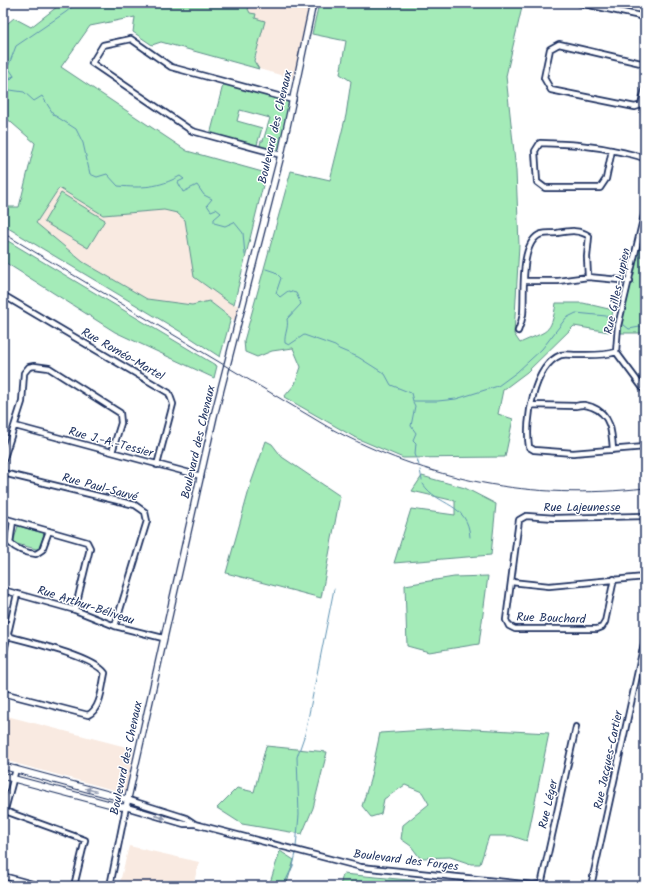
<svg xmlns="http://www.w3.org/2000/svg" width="648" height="889" viewBox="0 0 648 889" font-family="Kalam,sans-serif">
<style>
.built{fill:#f9eae1}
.green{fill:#a4ebb8;stroke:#608d8b}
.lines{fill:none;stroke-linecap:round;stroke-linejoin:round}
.stream{stroke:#5c91b1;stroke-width:1}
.minor-casing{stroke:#1b2f5e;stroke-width:8}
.major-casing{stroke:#1b2f5e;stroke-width:8}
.minor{stroke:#fff;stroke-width:4.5}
.major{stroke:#fff;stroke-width:5.5}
.rail{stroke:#1b2f5e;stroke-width:1}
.oneway{fill:#8d97ae}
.labels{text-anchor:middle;stroke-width:3;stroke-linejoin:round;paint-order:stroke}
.street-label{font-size:12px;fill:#1b2f5e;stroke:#fff}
</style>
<rect width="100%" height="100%" fill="#fff"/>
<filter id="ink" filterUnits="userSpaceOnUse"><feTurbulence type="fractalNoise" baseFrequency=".025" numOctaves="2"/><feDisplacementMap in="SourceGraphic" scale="8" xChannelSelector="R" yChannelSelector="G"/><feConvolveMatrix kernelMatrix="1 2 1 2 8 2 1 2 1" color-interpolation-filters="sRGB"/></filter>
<g filter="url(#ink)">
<path class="built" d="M 252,3 L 313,3 L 298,80 L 259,69 L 255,64 L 258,43 L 264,21 L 255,18 L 250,13 L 248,9 Z
M 59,188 L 103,215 L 164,210 L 177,213 L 185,220 L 194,277 L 230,303 L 241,306 L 236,323 L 226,313 L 209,301 L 193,305 L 147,299 L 83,262 L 36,223 Z
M 3,715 L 134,749 L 125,793 L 3,760 Z
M 129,846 L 199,862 L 193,886 L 119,886 Z"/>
<path class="green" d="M 62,3 L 252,3 L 248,9 L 250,13 L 256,14 L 255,18 L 265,21 L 254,61 L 259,69 L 161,42 L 152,45 L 133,32 L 135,17 L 90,26 L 61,67 L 187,151 L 266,173 L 234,304 L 230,303 L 194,277 L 185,220 L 177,213 L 164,210 L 103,215 L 59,188 L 36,223 L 83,262 L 147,299 L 192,305 L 209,301 L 231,318 L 220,357 L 191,338 L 3,225 L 3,207 L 19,207 L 35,143 L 5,117 L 3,117 L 3,27 L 14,18 L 31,27 Z
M 319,3 L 523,3 L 506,76 L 516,171 L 519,245 L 514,334 L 520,343 C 547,330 551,336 556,303 L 583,303 L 613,310 L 609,332 L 574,326 L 527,372 L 503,390 L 498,414 L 513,419 L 505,457 L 403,458 L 356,438 L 284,397 L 295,384 L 301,367 L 293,348 L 272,351 L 257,357 L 245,352 L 244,341 L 291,171 L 330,180 L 346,115 L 351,81 L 340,74 L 346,41 L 312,34 Z
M 224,81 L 293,100 L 281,155 L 259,149 L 261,141 L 263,141 L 270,118 L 240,110 L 237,121 L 262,128 L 256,148 L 210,135 Z
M 61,193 L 105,220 L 88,248 L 44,222 Z
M 640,237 L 645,239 L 645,333 L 618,333 Z
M 3,238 L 217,366 L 214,378 L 115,332 L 3,261 Z
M 266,441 L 272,444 L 282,457 L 340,496 L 321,598 L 226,573 L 251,483 Z
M 422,476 L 465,488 L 496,504 L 491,555 L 394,563 L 411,509 L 455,515 L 455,501 L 412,491 Z
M 18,526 L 44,533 L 40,550 L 13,543 Z
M 488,576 L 479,644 L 429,652 L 407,646 L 405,585 L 454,577 Z
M 455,728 L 549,733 L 527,841 L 512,836 L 489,836 L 480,864 L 471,864 L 450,857 L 420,858 L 411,846 L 401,839 L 403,825 L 429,804 L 422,792 L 405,785 L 384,799 L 381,814 L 371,817 L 362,806 L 370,780 L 380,733 Z
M 266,746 L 327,752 L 313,808 L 302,834 L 242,824 L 217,808 L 237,788 L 254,792 Z
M 280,851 L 294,860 L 286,886 L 269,886 Z
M 343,874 L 475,886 L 340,886 Z"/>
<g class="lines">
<path class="stream" d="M 14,76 L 8,67 L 16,46 L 66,12 L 77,3
M 3,80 L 14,76 L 3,87
M 3,89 L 24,92 L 34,101 L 42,96 L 54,115 L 76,129 L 83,143 L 90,174 L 97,177 L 107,174 L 118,186 C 142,188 158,188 180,176 L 184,179 L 178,182 L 183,192 L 197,185 L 204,195 L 212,199 L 207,205 L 211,211 L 216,209 L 221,213 L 214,219 L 214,223 L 225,226 L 234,222 L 243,233 L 245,255
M 266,269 L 275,272 L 281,278 L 276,293 L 280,297 L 288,291 L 296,293 L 301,304 L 287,319 C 289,328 284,334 285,343 L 289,345 L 304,335 L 335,346 L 339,349 L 358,357 L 385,374 L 391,385 L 411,393 L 413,401 L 438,401 L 456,399 L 498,386 L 517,372 L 542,349 L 566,318 L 576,313 L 606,316 L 614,320
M 624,325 L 629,329 L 645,326
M 413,402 L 415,406 L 411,426 L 416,433 L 413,440 L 416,443 L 415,454 L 419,465
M 420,470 L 422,480
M 423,484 C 438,507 468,502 470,537
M 296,847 L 299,815 L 297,757 L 305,734 L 334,589
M 283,886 L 293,866 L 296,853"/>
<defs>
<path id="minor" d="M 580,3 L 645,17
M 645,64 L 559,44 L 550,49 L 544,78 L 551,90 L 635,107 L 641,105 L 645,89
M 612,150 L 606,179 L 600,188 L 545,188 L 537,182 L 535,151 L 540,143 C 570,144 591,145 621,152 C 629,154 638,155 645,159
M 281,155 L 192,131 L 92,63 L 103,45 L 131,39 L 171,67 L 293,100
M 645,211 L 618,326 L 616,352 L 645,391
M 524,281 L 558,281 L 588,277 L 630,281
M 3,295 L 169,393 L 173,404 L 157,465
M 518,331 C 520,326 522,320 523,314 C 525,295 519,246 539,235 C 543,233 552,233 557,233 C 569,231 579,229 589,236 L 587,257 L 588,277
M 616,352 C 603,356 590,355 576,355 C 572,355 565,354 561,355 C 533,366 525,422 529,447 L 534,450 L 573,453 L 645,447
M 531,405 L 576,406 C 583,404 586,405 592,407 C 611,414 612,433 613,450
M 15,426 L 201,476
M 3,461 L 22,402 L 24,373 L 29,367 L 34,366 L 49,368 L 120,413 L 121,423 L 112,452
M 3,473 L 135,505 L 145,512 L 147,521 L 115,626
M 3,518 L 87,542 L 90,548 L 75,610
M 13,521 L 10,543 C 17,550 27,553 36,554 L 42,550 L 49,531
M 614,579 L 605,622 L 602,627 L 597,629 L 515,629 L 509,626 L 506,620 L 519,520 L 526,516 L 555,518 L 645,516
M 511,582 L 549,586 L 645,577
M 3,590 L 75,610 L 115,626 L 163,638
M 3,635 C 25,641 93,656 105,673 C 102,686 101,709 88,715 L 3,693
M 3,655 L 17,594
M 129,800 L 186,818 L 195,824
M 5,811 L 85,840 L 74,886
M 3,817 L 16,769
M 3,876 L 40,886
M 541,885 L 576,727
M 110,886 L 126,807 L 184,824 L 195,824 L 361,867 L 533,885 L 540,884 L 548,886
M 591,886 L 645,639
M 644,886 L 645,882"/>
<path id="major" d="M 3,766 L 129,800
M 3,776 L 120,807 L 126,807 L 214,416 L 281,155 L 313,3"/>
</defs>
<use href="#minor" class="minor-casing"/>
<use href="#major" class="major-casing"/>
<use href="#minor" class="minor"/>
<use href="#major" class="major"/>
<path class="rail" d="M 3,233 L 328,427 C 429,481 531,501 645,488"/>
</g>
<defs><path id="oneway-solid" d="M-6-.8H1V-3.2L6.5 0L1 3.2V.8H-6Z"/></defs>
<g class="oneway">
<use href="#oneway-solid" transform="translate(91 790) rotate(-165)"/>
<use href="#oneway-solid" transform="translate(160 817) rotate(15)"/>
</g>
</g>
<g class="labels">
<g class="street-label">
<text transform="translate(275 127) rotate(-77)" y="4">Boulevard des Chenaux</text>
<text transform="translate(617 291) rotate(-78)" y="4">Rue Gilles-Lupien</text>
<text transform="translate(123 354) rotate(30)" y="4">Rue Roméo-Martel</text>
<text transform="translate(111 442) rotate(15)" y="4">Rue J.-A.-Tessier</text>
<text transform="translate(198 442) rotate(-77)" y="4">Boulevard des Chenaux</text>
<text transform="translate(100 487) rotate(15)" y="4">Rue Paul-Sauvé</text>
<text x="582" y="511">Rue Lajeunesse</text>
<text transform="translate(86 605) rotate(18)" y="4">Rue Arthur-Béliveau</text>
<text transform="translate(551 618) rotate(2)" y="4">Rue Bouchard</text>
<text transform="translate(126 758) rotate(-78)" y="4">Boulevard des Chenaux</text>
<text transform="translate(608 760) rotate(-78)" y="4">Rue Jacques-Cartier</text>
<text transform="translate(548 804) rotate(-77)" y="4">Rue Léger</text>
<text transform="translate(406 860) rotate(7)" y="4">Boulevard des Forges</text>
</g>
</g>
<rect width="648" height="889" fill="none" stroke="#fff" stroke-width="16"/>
<rect x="8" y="8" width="632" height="873" fill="none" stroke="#1b2f5e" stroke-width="1.5" filter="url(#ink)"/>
</svg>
